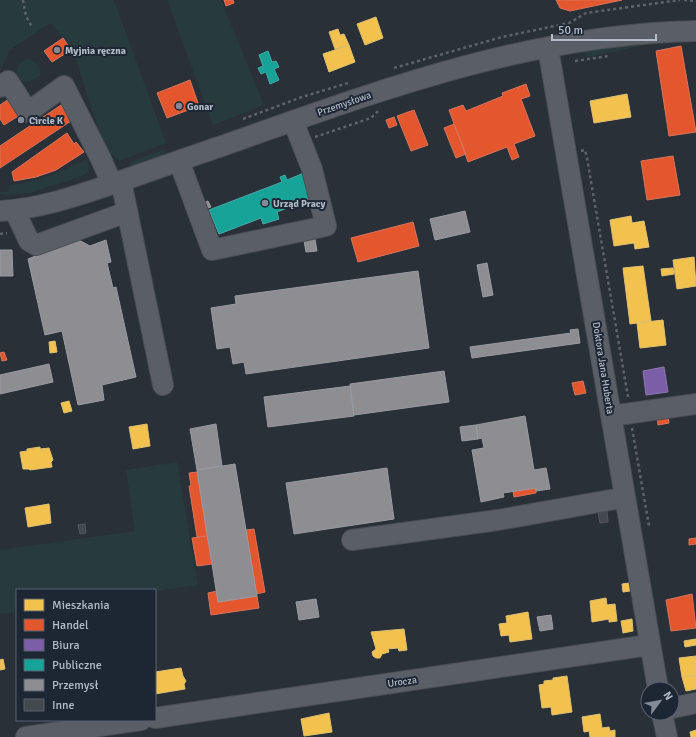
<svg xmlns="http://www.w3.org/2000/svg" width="696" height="737" viewBox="0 0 696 737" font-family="Signika,sans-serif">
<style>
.green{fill:#273a3e}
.homes{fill:#f2c14e;stroke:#dfc073}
.shops{fill:#e4572e;stroke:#d6755c}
.offices{fill:#7b5ea7;stroke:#8c7ab1}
.public{fill:#17a398;stroke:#46aaa7}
.industry{fill:#8d8d92;stroke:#999ba2}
.building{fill:#444950;stroke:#52575f}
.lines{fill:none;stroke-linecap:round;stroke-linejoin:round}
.minor-casing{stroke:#484c53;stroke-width:22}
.path{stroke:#5d636a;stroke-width:2.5;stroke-dasharray:3 3;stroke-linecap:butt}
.minor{stroke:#5a5e66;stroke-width:20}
.poi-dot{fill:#848b96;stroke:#1d2633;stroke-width:1.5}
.labels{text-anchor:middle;stroke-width:4;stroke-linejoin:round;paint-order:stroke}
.poi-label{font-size:10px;font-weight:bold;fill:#b4bcc9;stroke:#1d2633;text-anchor:start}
.street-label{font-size:10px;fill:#b4bcc9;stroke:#1d2633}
</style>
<rect width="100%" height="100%" fill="#2a3038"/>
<path class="green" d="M 0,0 L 114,0 L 166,143 L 119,161 L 110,153 L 106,154 L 74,53 L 52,24 L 49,24 L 13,48 L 9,52 L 0,72 Z
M 167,0 L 221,0 L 264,105 L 213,125 Z
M 626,44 L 641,44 L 641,46 L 588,57 L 581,51 Z
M 29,59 C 36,61 42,69 40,76 C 33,81 23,84 17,77 C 15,68 20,60 29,59 Z
M 166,149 L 163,156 L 131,166 L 130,162 Z
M 87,159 L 89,166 L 88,172 L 82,176 L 30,193 L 0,195 L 0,192 L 8,192 L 9,185 C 37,183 61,171 87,159 Z
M 177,462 L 198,585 L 155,591 L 17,590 L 17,612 L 0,614 L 0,550 L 135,531 L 126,470 Z"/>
<path class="homes" d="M 376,17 L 383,38 L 365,45 L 357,24 Z
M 338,29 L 340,35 L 344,34 L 349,45 L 335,49 L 329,32 Z
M 349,45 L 355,62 L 329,72 L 323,54 Z
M 627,94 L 631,117 L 594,123 L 590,101 Z
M 631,216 L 632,223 L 644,221 L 649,247 L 635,249 L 634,243 L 614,246 L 610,220 Z
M 694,257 L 696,286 L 677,289 L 673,260 Z
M 643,266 L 651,321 L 630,324 L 623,268 Z
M 673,268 L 674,274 L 662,276 L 661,269 Z
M 663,320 L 666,345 L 640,348 L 637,323 Z
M 55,341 L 57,352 L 50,353 L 49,342 Z
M 69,401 L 72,411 L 64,413 L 61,403 Z
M 147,424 L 150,446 L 133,449 L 129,427 Z
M 40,447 L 40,449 L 49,448 L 53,460 L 51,462 L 52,467 L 30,470 L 29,469 L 23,469 L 20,452 L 27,451 L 27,449 Z
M 49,504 L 51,523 L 28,527 L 25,508 Z
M 629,583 L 630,591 L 623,592 L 622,584 Z
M 606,598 L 607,605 L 615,604 L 617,621 L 609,622 L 609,619 L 592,622 L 590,601 Z
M 528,612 L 532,639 L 510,642 L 509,635 L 501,636 L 499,624 L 507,623 L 506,616 Z
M 632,619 L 633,631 L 623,633 L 621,621 Z
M 404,629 L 407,650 L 399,651 L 398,648 L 388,649 L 389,652 L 382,654 L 380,658 L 376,658 L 373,656 L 372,652 L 376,649 L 371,632 Z
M 696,639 L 696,645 L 685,647 L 684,641 Z
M 696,656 L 696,675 L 682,677 L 679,658 Z
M 3,659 L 5,669 L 0,670 L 0,660 Z
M 181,668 L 183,676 L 186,681 L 184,684 L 185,689 L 155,694 L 155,672 Z
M 696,675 L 696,689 L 686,691 L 682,677 Z
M 567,676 L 572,712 L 552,715 L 551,707 L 542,708 L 539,685 L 544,684 L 544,681 L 553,680 L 553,678 Z
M 329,713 L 332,732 L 304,736 L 301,719 Z
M 600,714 L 602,728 L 609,727 L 610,731 L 615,730 L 615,737 L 590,737 L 589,731 L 584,732 L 582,717 Z
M 696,730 L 696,737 L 691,737 L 690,732 Z"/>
<path class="shops" d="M 224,0 L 233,0 L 234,3 L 226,6 Z
M 556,0 L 622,0 L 570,11 L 560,8 Z
M 63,38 L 71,50 L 52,62 L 44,51 Z
M 681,46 L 696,132 L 669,136 L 656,51 Z
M 190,80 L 199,106 L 167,118 L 157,93 Z
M 526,84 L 530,96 L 521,99 L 535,136 L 514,144 L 519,157 L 512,160 L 507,147 L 468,162 L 449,110 L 463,105 L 466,111 L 503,96 L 502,93 Z
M 9,99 L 20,115 L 4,125 L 0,119 L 0,105 Z
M 61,105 L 71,121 L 0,168 L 0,146 Z
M 414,110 L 428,145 L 411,151 L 397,116 Z
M 394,117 L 397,125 L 389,128 L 386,120 Z
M 454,124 L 466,154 L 456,158 L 444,128 Z
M 67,133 L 74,144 L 76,142 L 84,152 L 56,170 L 36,177 L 14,181 L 12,172 Z
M 673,156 L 680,195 L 647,200 L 641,161 Z
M 413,222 L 419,246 L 358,262 L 351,238 Z
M 4,352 L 7,360 L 2,361 L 0,353 Z
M 583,381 L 586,393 L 575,395 L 572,383 Z
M 668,416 L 669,423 L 658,425 L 657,417 Z
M 197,472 L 207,536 L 197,537 L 189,486 L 191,486 L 189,473 Z
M 536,488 L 536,493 L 514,497 L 513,491 Z
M 254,529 L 265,592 L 256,594 L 246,530 Z
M 207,536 L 212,564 L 197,566 L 192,538 Z
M 696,538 L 696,544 L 689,545 L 689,539 Z
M 217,591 L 218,602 L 257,596 L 259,608 L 211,615 L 208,593 Z
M 692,594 L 696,628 L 671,631 L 666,600 Z"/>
<path class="offices" d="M 664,367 L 668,392 L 646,395 L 643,371 Z"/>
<path class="public" d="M 268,51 L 272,62 L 276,61 L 279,67 L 274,69 L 279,80 L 270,84 L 266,72 L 261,74 L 258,68 L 263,66 L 259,55 Z
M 306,172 L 315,197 L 277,212 L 279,219 L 263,224 L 261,218 L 219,234 L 209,210 L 282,182 L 280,177 L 285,175 L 287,180 Z"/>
<path class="industry" d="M 208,201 L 211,207 L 205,209 L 203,203 Z
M 465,211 L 470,232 L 435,240 L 430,219 Z
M 77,239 L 90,246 L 106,240 L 111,262 L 107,263 L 113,288 L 116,287 L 136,377 L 102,385 L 104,400 L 78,405 L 62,331 L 45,335 L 28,259 Z
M 315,239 L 317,251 L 306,252 L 304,241 Z
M 0,250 L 12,250 L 13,276 L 0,276 Z
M 487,263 L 493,295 L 483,297 L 477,265 Z
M 418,271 L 429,348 L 246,374 L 244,362 L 233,364 L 230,347 L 217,349 L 211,308 L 236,304 L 235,296 Z
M 578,329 L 580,343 L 472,358 L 470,347 L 571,333 L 570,330 Z
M 49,364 L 53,382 L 0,394 L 0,375 Z
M 444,371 L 449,402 L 354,415 L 350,384 Z
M 350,386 L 354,416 L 268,427 L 264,397 Z
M 525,416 L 534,470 L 546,468 L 550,489 L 536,491 L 536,488 L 503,493 L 504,497 L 481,502 L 472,450 L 484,448 L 482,438 L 478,439 L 476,425 Z
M 216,424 L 222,466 L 197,470 L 190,429 Z
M 476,425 L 478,439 L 462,441 L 460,427 Z
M 235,464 L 257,596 L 218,602 L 197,470 Z
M 387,468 L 394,519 L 294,534 L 286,483 Z
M 316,599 L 319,617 L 299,620 L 296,602 Z
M 551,615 L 553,629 L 540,631 L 537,617 Z"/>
<path class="building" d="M 607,511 L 608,522 L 600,523 L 598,512 Z
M 85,524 L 86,533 L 80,534 L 78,525 Z"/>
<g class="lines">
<defs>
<path id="minor" d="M 548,48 L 658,689
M 0,87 L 8,81 L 28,112 L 64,86 L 101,159 L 112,184
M 179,161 L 212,250 L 326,226 L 312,169 L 293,121
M 121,181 L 163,385
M 0,211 C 39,209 76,196 112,184 C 148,172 183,159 219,147 C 375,92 528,34 696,31
M 15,211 L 29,241 L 36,245 L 127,212
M 611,416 L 696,404
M 352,540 L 498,520 L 616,499 L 624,495
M 672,708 L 696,703
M 662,713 L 667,737
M 155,718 L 649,645
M 26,737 L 141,720"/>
</defs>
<use href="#minor" class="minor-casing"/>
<path class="path" d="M 23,0 L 26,16 L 32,27
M 684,0 L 696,1
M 575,61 L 609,56
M 394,68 L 502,37 L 569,23 L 586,13 L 680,0
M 243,119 L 302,97 L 348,83
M 315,137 L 371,118 L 378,111
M 581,151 L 585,150 L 587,158 L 628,397
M 0,234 L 7,233
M 632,428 L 649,526"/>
<use href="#minor" class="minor"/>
</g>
<g class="poi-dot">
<circle cx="57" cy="50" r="4"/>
<circle cx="179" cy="106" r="4"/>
<circle cx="21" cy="120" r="4"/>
<circle cx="265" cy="203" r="4"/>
</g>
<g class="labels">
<g class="poi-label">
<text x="65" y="54">Myjnia ręczna</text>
<text x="187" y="110">Gonar</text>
<text x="29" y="124">Circle K</text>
<text x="273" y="207">Urząd Pracy</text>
</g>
<g class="street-label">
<text transform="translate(344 103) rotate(-19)" y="4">Przemysłowa</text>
<text transform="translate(604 368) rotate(81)" y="4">Doktora Jana Huberta</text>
<text transform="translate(402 681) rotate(-8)" y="4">Urocza</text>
</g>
</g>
<rect x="16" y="589" width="140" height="132" fill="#1d2633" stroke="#59626f"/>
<rect x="24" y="599" width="20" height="12" fill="#f2c14e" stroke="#59626f"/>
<text x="52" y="609" font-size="12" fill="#b4bcc9">Mieszkania</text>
<rect x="24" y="619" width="20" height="12" fill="#e4572e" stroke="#59626f"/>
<text x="52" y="629" font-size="12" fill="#b4bcc9">Handel</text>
<rect x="24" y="639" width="20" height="12" fill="#7b5ea7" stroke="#59626f"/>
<text x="52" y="649" font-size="12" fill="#b4bcc9">Biura</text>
<rect x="24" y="659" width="20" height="12" fill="#17a398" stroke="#59626f"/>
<text x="52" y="669" font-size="12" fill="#b4bcc9">Publiczne</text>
<rect x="24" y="679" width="20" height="12" fill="#8d8d92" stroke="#59626f"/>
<text x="52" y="689" font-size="12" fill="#b4bcc9">Przemysł</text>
<rect x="24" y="699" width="20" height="12" fill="#444950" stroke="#59626f"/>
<text x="52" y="709" font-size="12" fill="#b4bcc9">Inne</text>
<g transform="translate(660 701) rotate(58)"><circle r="19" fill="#1d2633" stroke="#59626f"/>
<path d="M0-3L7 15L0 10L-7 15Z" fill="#848b96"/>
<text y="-6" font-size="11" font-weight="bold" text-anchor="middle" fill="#b4bcc9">N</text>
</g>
<path d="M552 34v6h104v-6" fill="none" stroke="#b4bcc9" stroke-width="2"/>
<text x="558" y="34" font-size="12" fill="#b4bcc9" stroke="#1d2633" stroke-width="3" paint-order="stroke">50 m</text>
</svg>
